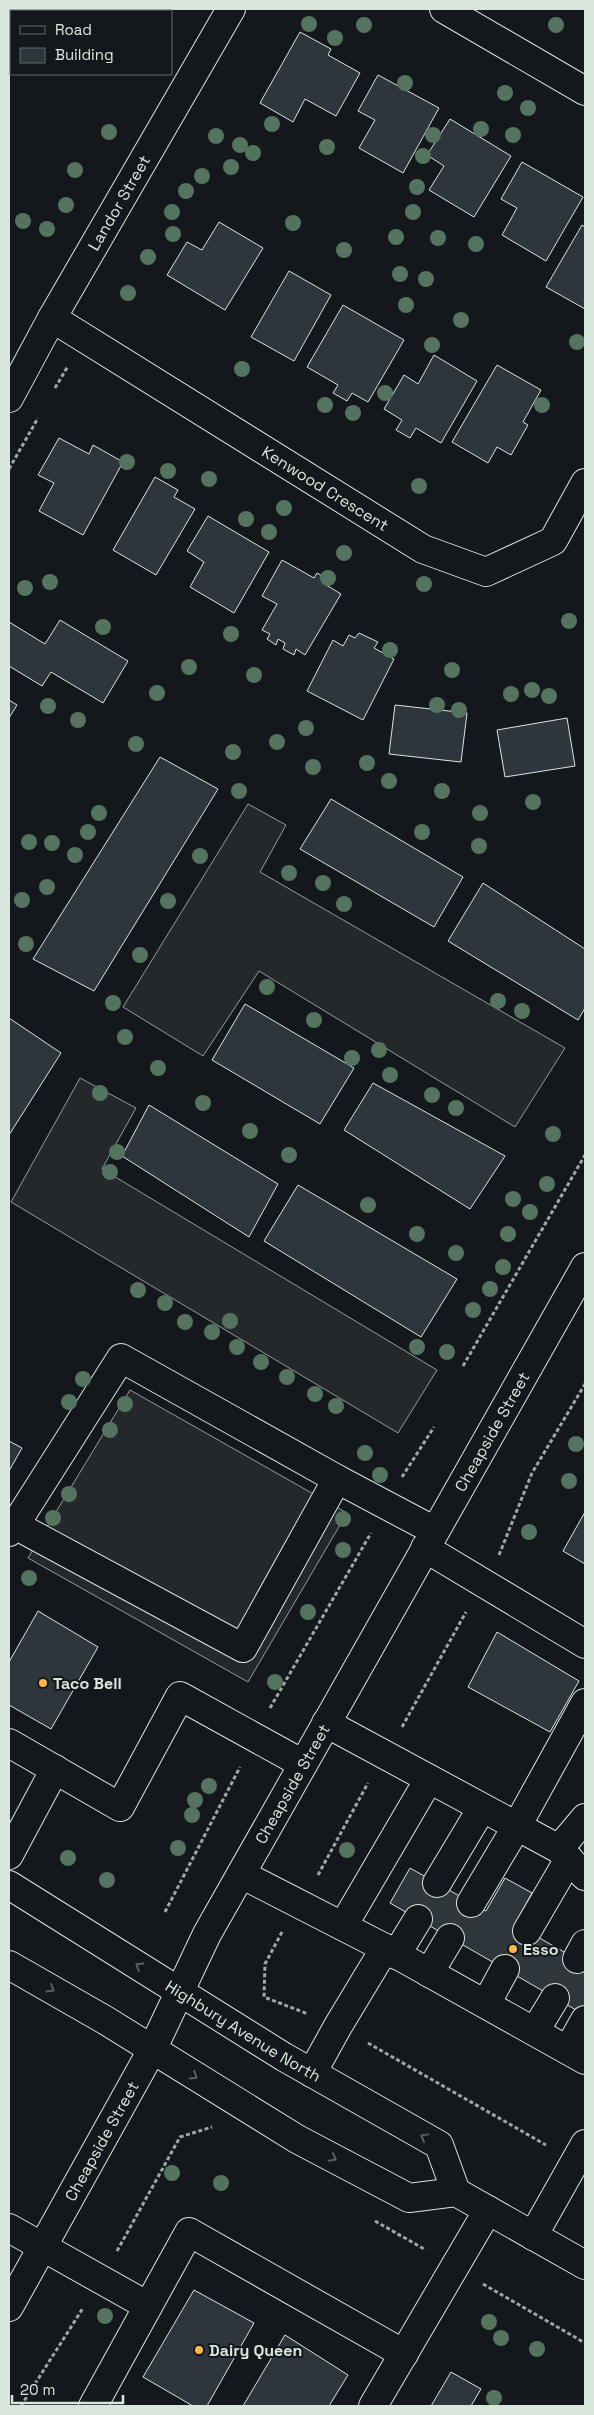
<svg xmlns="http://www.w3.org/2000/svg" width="594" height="2415" viewBox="0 0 594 2415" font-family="'Space Grotesk',sans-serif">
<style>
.parking{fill:#24282b;stroke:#939e99}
.building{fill:#2c363c;stroke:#d8e6dc}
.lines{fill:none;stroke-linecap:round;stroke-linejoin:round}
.minor-tunnel{stroke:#313739;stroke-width:28;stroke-dasharray:28 14;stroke-linecap:butt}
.minor-casing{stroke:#d8e6dc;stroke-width:30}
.major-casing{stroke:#d8e6dc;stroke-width:30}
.path{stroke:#9da8a2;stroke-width:3;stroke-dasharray:4 2.5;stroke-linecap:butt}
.minor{stroke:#14181c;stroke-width:28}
.major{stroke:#14181c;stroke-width:28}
.tree{fill:#55745f}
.oneway{stroke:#59605f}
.poi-dot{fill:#ffb74d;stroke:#14181c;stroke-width:2}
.labels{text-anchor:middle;stroke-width:4;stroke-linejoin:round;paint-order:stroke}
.street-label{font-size:16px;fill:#d8e6dc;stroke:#14181c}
.poi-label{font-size:16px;font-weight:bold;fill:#d8e6dc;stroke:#14181c;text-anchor:start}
</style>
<rect width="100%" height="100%" fill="#14181c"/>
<path class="parking" d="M 248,804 L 286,825 L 260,872 L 565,1048 L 515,1127 L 259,971 L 203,1056 L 123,1007 Z
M 80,1078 L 136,1108 L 102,1169 L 437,1370 L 398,1433 L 11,1202 Z
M 130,1390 L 347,1513 L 248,1682 L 28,1558 Z"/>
<path class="building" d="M 300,32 L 331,49 L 328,55 L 360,73 L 336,116 L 305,99 L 293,122 L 260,103 Z
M 378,75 L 439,108 L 403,173 L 359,148 L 375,120 L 358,111 Z
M 450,119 L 511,156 L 474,217 L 429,190 L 444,166 L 427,155 Z
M 522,162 L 583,197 L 546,261 L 502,235 L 517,208 L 501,199 Z
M 219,222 L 263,248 L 225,310 L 167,275 L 187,242 L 202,250 Z
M 582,225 L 585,227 L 585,309 L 546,287 Z
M 289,271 L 331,295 L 294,361 L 251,337 Z
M 343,305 L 404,340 L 368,402 L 352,393 L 347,401 L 333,393 L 338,385 L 307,367 Z
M 434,355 L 477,381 L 441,443 L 416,428 L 410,438 L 396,430 L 402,420 L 384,409 L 404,375 L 418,384 Z
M 497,365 L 541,390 L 523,422 L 528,425 L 511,455 L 497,447 L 488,463 L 452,442 Z
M 59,438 L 89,454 L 93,445 L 123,462 L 83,535 L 39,511 L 54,483 L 38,475 Z
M 155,477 L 178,490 L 174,497 L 195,509 L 156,575 L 113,550 Z
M 208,516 L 269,552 L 234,613 L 190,587 L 204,562 L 187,551 Z
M 282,560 L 314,578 L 317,573 L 326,578 L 323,583 L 341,594 L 305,655 L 296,649 L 294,655 L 283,649 L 285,643 L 278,639 L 276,645 L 267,639 L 270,634 L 262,630 L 277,604 L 262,596 Z
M 60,620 L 128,661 L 103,703 L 51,672 L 42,686 L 9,666 L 9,622 L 45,644 Z
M 359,633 L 378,642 L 374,648 L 394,659 L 363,720 L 307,691 L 333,640 L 343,646 L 349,635 L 355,638 Z
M 9,700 L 17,705 L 9,718 Z
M 395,705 L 467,713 L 461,762 L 389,754 Z
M 567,718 L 575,766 L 505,777 L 497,730 Z
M 160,757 L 218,789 L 94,991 L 33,959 Z
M 331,799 L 463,877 L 434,927 L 300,849 Z
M 483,883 L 585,949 L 585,1008 L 578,1020 L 448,941 Z
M 245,1004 L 354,1068 L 320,1124 L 212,1060 Z
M 9,1018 L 61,1053 L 9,1135 Z
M 373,1083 L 505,1156 L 470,1209 L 344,1130 Z
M 149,1105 L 278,1184 L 249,1237 L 122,1156 Z
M 298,1185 L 457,1279 L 421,1337 L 264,1241 Z
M 9,1441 L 22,1448 L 9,1471 Z
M 585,1512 L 585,1564 L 563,1551 Z
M 38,1611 L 98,1647 L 51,1729 L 9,1705 L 9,1662 Z
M 497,1632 L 579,1681 L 550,1732 L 468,1687 Z
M 410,1868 L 486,1911 L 505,1878 L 532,1893 L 515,1924 L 585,1964 L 585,2010 L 583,2014 L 390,1903 Z
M 194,2290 L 254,2323 L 207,2406 L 193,2406 L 143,2377 Z
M 285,2335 L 348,2375 L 329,2406 L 243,2406 Z
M 451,2372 L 481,2389 L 471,2406 L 431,2406 Z"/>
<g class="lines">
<path class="minor-tunnel" d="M 418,1919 L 437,1883
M 450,1938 L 471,1903
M 505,1969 L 527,1931
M 555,1998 L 577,1959"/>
<defs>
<g id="minor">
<path d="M 444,9 L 585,91"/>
<path id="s1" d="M 52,318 L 423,549 L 486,572 L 553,541 L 585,483"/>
<path id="s2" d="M 9,398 L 52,318 L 231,9"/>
<path d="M 15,1525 L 121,1358 L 337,1479"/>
<path d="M 9,1532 L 15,1525 L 243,1648 L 337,1479 L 435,1531"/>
<path d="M 425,1548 L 585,1644"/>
<path d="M 326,1723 L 559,1849 L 585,1818"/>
<path d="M 9,1743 L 120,1807 L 180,1696 L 303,1764"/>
<path d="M 559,1849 L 585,1876"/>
<path d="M 9,1855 L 55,1769"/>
<path d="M 241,1874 L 385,1948 L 585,2060"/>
<path d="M 437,1883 L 482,1808"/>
<path d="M 471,1903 L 517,1826 L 585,1703"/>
<path d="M 343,1926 L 429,1779"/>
<path d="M 527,1931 L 569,1859"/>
<path d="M 396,1955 L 418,1919"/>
<path d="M 577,1959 L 585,1944"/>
<path d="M 429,1973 L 450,1938"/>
<path d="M 486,2004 L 505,1969"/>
<path d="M 535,2031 L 555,1998"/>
<path d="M 568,2050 L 585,2020"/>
<path d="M 312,2073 L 338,2026 L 385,1948"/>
<path d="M 9,2228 L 148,2306"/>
<path d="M 533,2236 L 585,2144"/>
<path id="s3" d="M 9,2307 L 152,2050 L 207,1934 L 585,1267"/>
<path d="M 93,2406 L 189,2232 L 404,2354"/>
<path d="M 373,2406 L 488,2210"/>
</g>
<g id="major">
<path id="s4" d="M 9,1885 L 284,2057 L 439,2145 L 456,2192"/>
<path d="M 9,1965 L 105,2020 L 297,2139 L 409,2198 L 456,2192 L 585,2265"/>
</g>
</defs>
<use href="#minor" class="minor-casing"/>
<use href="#major" class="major-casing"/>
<path class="path" d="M 55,388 L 68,366
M 9,469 L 38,418
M 463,1366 L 585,1155
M 402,1477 L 434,1427
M 499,1555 L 532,1473 L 585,1384
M 270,1708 L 371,1533
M 402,1727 L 466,1612
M 318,1875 L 368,1783
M 165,1912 L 240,1767
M 282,1932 L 265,1964 L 264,1997 L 308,2014
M 368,2043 L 546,2145
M 375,2221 L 426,2250
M 117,2251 L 180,2137 L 212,2127
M 483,2284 L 585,2343
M 21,2406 L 83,2308"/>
<use href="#minor" class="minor"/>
<use href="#major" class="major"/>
</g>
<g class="tree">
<circle cx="309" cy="24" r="8"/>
<circle cx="364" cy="25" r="8"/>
<circle cx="556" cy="25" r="8"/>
<circle cx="335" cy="38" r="8"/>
<circle cx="405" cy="83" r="8"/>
<circle cx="505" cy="93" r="8"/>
<circle cx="528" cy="108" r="8"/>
<circle cx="272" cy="124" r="8"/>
<circle cx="481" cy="129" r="8"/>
<circle cx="109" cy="132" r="8"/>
<circle cx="433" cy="135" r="8"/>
<circle cx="513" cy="135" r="8"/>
<circle cx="216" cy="136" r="8"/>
<circle cx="240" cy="145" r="8"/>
<circle cx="327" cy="147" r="8"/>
<circle cx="253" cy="153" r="8"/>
<circle cx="423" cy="156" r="8"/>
<circle cx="231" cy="167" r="8"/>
<circle cx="75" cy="170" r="8"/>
<circle cx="202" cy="176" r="8"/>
<circle cx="417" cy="187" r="8"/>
<circle cx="186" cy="191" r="8"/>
<circle cx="66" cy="205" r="8"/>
<circle cx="172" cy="212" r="8"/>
<circle cx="413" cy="212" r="8"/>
<circle cx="23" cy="221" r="8"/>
<circle cx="293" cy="223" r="8"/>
<circle cx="47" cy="229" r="8"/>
<circle cx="173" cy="234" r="8"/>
<circle cx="396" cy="237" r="8"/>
<circle cx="438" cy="238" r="8"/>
<circle cx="476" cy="244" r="8"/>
<circle cx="344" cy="250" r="8"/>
<circle cx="148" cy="257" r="8"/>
<circle cx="400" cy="274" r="8"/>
<circle cx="426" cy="279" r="8"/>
<circle cx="128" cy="293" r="8"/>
<circle cx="406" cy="305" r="8"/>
<circle cx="461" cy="320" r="8"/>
<circle cx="577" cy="342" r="8"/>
<circle cx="432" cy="345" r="8"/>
<circle cx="242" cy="369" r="8"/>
<circle cx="385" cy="393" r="8"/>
<circle cx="325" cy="405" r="8"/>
<circle cx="542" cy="405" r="8"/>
<circle cx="353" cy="413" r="8"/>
<circle cx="127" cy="462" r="8"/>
<circle cx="168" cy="471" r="8"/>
<circle cx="209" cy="479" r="8"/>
<circle cx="419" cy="486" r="8"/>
<circle cx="284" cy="508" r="8"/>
<circle cx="246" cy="519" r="8"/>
<circle cx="269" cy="532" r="8"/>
<circle cx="344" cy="553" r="8"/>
<circle cx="328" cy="578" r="8"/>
<circle cx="50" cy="582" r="8"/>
<circle cx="424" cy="584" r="8"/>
<circle cx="25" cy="588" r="8"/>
<circle cx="569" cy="621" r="8"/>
<circle cx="103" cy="627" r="8"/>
<circle cx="231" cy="634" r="8"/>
<circle cx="390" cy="650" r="8"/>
<circle cx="189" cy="667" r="8"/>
<circle cx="452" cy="670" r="8"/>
<circle cx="254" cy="675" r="8"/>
<circle cx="532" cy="690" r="8"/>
<circle cx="157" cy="693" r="8"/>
<circle cx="511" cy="694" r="8"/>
<circle cx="549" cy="696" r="8"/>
<circle cx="437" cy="705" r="8"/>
<circle cx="48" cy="706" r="8"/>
<circle cx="459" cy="710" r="8"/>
<circle cx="78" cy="720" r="8"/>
<circle cx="306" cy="728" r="8"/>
<circle cx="277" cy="742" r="8"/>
<circle cx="136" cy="744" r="8"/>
<circle cx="233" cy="752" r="8"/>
<circle cx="367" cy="763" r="8"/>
<circle cx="313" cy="767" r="8"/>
<circle cx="389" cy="781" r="8"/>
<circle cx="239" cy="791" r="8"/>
<circle cx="442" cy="791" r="8"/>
<circle cx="533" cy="802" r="8"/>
<circle cx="99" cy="813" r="8"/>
<circle cx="480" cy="813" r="8"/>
<circle cx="88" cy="832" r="8"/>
<circle cx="422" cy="832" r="8"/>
<circle cx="29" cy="842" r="8"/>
<circle cx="52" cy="843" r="8"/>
<circle cx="479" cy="846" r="8"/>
<circle cx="75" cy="855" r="8"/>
<circle cx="200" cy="856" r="8"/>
<circle cx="289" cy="873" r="8"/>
<circle cx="323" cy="883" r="8"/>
<circle cx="47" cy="887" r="8"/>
<circle cx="22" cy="900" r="8"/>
<circle cx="168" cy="901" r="8"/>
<circle cx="344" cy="904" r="8"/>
<circle cx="26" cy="944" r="8"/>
<circle cx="140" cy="955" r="8"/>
<circle cx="267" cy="987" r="8"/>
<circle cx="498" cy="1001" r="8"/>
<circle cx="113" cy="1003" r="8"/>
<circle cx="522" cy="1011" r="8"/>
<circle cx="314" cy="1020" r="8"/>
<circle cx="125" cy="1037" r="8"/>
<circle cx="379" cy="1050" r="8"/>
<circle cx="352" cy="1058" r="8"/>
<circle cx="158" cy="1068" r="8"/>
<circle cx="390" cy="1075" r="8"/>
<circle cx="100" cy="1093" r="8"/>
<circle cx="432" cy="1095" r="8"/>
<circle cx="203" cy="1103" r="8"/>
<circle cx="456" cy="1108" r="8"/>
<circle cx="250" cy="1131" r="8"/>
<circle cx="553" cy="1134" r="8"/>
<circle cx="117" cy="1152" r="8"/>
<circle cx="289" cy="1155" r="8"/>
<circle cx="110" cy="1172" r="8"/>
<circle cx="547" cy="1184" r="8"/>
<circle cx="513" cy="1199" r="8"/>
<circle cx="368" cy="1205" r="8"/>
<circle cx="530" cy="1212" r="8"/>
<circle cx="417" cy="1234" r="8"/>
<circle cx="508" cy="1234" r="8"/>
<circle cx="456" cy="1253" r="8"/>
<circle cx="503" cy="1267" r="8"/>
<circle cx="490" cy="1289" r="8"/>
<circle cx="138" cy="1290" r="8"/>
<circle cx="165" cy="1303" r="8"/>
<circle cx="473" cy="1310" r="8"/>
<circle cx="230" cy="1321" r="8"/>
<circle cx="185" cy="1322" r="8"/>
<circle cx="212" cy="1332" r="8"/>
<circle cx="237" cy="1347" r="8"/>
<circle cx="417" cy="1347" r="8"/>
<circle cx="447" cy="1352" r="8"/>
<circle cx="261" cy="1362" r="8"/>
<circle cx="287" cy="1377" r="8"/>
<circle cx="83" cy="1379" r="8"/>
<circle cx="315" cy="1394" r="8"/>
<circle cx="69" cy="1402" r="8"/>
<circle cx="125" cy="1404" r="8"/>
<circle cx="336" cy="1406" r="8"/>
<circle cx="110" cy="1430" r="8"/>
<circle cx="576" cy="1444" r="8"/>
<circle cx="365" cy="1453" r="8"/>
<circle cx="380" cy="1475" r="8"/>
<circle cx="569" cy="1481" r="8"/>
<circle cx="69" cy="1494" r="8"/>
<circle cx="53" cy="1518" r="8"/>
<circle cx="343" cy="1519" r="8"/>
<circle cx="529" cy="1532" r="8"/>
<circle cx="343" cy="1550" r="8"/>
<circle cx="29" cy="1578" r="8"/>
<circle cx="308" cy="1612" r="8"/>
<circle cx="275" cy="1682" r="8"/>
<circle cx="209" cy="1786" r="8"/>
<circle cx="195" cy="1800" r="8"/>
<circle cx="192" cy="1815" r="8"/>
<circle cx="178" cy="1848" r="8"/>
<circle cx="347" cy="1850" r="8"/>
<circle cx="68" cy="1858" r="8"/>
<circle cx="107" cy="1880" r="8"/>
<circle cx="172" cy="2173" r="8"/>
<circle cx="221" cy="2183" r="8"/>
<circle cx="105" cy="2316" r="8"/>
<circle cx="489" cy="2322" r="8"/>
<circle cx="501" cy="2338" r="8"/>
<circle cx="537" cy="2349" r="8"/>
<circle cx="494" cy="2398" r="8"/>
</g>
<defs><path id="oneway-chevron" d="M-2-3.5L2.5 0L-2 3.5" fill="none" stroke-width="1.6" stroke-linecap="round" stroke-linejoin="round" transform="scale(1.25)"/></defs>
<g class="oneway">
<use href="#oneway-chevron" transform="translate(139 1966) rotate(-148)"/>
<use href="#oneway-chevron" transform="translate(51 1989) rotate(30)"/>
<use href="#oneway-chevron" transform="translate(194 2076) rotate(32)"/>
<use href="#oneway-chevron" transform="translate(424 2137) rotate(-151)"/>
<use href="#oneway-chevron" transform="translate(333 2158) rotate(28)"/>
</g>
<g class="poi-dot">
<circle cx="43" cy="1683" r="5"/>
<circle cx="513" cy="1949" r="5"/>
<circle cx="199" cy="2350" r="5"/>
</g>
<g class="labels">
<g class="street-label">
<text dy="6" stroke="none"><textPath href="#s2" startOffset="224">Landor Street</textPath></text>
<text dy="6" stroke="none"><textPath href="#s1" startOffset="322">Kenwood Crescent</textPath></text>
<text dy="6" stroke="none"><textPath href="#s3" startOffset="1000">Cheapside Street</textPath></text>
<text dy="6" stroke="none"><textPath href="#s3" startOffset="595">Cheapside Street</textPath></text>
<text dy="6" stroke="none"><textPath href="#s4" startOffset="276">Highbury Avenue North</textPath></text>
<text dy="6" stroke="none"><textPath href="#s3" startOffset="190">Cheapside Street</textPath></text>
</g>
<g class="poi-label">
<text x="53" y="1689">Taco Bell</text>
<text x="523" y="1955">Esso</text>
<text x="209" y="2356">Dairy Queen</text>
</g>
</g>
<rect width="594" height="2415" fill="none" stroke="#d8e6dc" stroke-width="20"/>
<rect x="10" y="10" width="162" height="65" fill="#14181c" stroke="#626a69"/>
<rect x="20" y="26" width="25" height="8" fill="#14181c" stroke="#626a69"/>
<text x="55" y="35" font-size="15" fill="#d8e6dc">Road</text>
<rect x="20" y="48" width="25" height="15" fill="#2c363c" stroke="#626a69"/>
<text x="55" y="60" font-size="15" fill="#d8e6dc">Building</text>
<path d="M12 2395v8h111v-8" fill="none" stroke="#d8e6dc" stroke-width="2.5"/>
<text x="20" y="2395" font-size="15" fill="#d8e6dc" stroke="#14181c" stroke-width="4" paint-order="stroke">20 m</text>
</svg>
